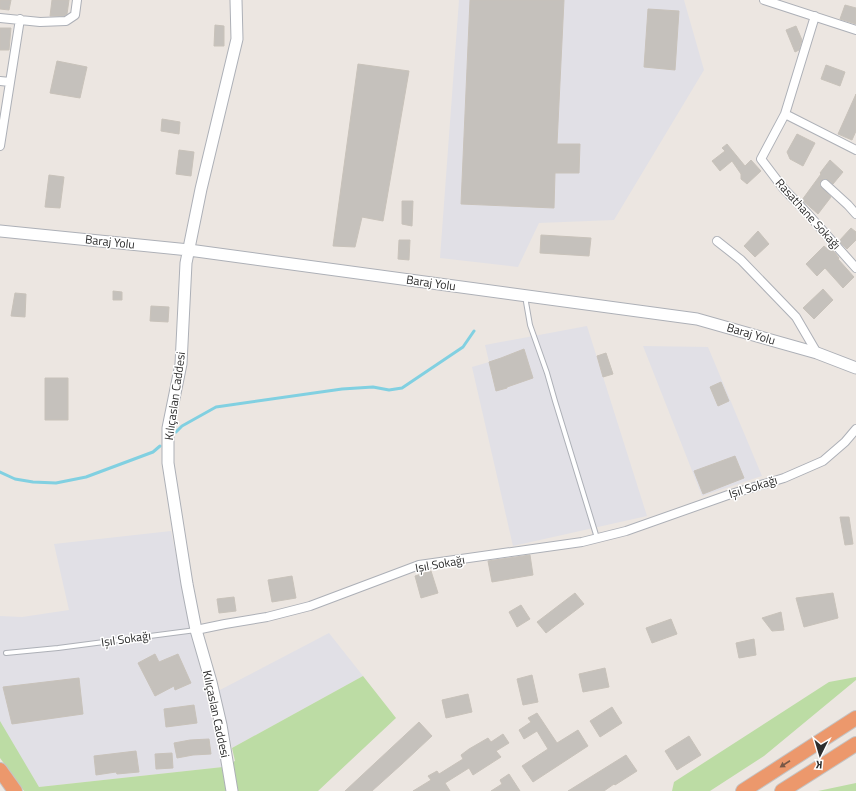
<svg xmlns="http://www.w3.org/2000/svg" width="856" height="791" viewBox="0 0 856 791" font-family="'Titillium Web',sans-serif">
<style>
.industrial{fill:#e1e0e6}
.green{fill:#bcdca4}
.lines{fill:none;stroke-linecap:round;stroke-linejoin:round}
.stream{stroke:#81d0e1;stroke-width:3}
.building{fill:#c5c1bc;stroke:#c8c2ba}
.lane-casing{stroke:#adb0b7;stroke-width:6}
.street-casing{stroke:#adb0b7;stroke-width:10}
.secondary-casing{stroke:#adb0b7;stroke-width:13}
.highway-casing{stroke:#c4c4c4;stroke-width:16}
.lane{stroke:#fff;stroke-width:4}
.street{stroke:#fff;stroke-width:8}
.secondary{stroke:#fff;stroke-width:11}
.highway{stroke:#ec986c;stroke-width:14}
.oneway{fill:#795846}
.labels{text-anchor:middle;stroke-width:3;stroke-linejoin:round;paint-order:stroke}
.street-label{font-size:12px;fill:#2d2d2d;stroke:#fff}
</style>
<rect width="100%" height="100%" fill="#ece6e1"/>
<path class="industrial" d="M 459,0 L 684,0 L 704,70 L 614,220 L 539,223 L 518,267 L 440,258 Z
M 587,326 L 647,516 L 513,546 L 472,367 L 489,362 L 485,345 Z
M 643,346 L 708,347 L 762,476 L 702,496 Z
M 171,531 L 193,637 L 223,767 L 39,787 L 0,723 L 0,616 L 22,617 L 69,610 L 54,544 Z
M 329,633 L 363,676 L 232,748 L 218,691 Z"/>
<path class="green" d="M 363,676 L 396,718 L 318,791 L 24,791 L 0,758 L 0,721 L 39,787 L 223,767 L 235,761 L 232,748 Z
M 856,677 L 856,680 L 764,756 L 710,791 L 672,791 L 674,782 L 829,682 Z
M 856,783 L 856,791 L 818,791 Z"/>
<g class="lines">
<path class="stream" d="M 176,432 L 182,426 L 216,407 L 342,389 L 373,387 L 389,390 L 402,388 L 463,347 L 474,331
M 0,472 L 15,479 L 33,482 L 56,483 L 86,477 L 153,452 L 160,446"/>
</g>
<path class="building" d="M 0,0 L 11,0 L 9,10 L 0,9 Z
M 52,0 L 69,0 L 67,14 L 64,16 L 50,16 Z
M 470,0 L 564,0 L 557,144 L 580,144 L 579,173 L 555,173 L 554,208 L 461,204 Z
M 845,5 L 856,8 L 856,24 L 840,19 Z
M 648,9 L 679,11 L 675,70 L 644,67 Z
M 215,25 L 224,26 L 224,46 L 214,46 Z
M 796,26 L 802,40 L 799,50 L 795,52 L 786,30 Z
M 0,28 L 11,28 L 9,50 L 0,50 Z
M 57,61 L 87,67 L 80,98 L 50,93 Z
M 358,64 L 409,71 L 383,221 L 362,217 L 355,247 L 333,246 Z
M 826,65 L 845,72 L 840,86 L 821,79 Z
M 856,94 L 856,131 L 852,140 L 838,134 Z
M 162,119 L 180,122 L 179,134 L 161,131 Z
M 797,134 L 815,143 L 803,166 L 790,159 L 787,152 Z
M 727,144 L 745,166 L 751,160 L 761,171 L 747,184 L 741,179 L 741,174 L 732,161 L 720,171 L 712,161 L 725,151 L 722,148 Z
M 179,150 L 194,152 L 191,176 L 176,174 Z
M 830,160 L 843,172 L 833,184 L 827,179 L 823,179 L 821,181 L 820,183 L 820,186 L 831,197 L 818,214 L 802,200 L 821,174 L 820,173 Z
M 49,175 L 64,177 L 60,208 L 45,207 Z
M 402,201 L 413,201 L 412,226 L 402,224 Z
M 851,228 L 856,232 L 856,240 L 847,249 L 839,241 Z
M 758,231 L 769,244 L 755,257 L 744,246 Z
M 541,235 L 591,238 L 589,256 L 540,253 Z
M 399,240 L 410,240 L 409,260 L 398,259 Z
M 824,246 L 830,251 L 832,249 L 839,258 L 838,259 L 854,277 L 843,288 L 825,268 L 817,276 L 806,264 Z
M 823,289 L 833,300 L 814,319 L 803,308 Z
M 113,291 L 122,292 L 122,300 L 113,300 Z
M 15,293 L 26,294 L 25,317 L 11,316 Z
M 151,306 L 169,307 L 168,322 L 150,321 Z
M 524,349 L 533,378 L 507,387 L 507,388 L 496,391 L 489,362 L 501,358 Z
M 606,353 L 613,374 L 603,377 L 597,356 Z
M 45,378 L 68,378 L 68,420 L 45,420 Z
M 721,382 L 729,401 L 718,406 L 710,387 Z
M 735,456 L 744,478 L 703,494 L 694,471 Z
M 840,517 L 849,517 L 853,544 L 845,545 Z
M 530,555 L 533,575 L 492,582 L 488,561 Z
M 431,571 L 438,593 L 421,598 L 415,576 Z
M 292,576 L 296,598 L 272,602 L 268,580 Z
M 575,593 L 584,604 L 546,633 L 537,622 Z
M 833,593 L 838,618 L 804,627 L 796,598 Z
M 234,597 L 236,611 L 219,613 L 217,599 Z
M 521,605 L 530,619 L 517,627 L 509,612 Z
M 781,612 L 784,630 L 772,631 L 762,618 Z
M 671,619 L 677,634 L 652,643 L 646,628 Z
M 754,639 L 756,655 L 739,658 L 736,643 Z
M 155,654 L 159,662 L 178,654 L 191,683 L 175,690 L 174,686 L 155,696 L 138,663 Z
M 605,668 L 609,687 L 583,692 L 579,674 Z
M 532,675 L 538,702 L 523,705 L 517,679 Z
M 79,678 L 83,714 L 12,724 L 3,687 Z
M 468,694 L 472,712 L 446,718 L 442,700 Z
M 194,705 L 197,723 L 166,727 L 164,709 Z
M 612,707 L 622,723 L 600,737 L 590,721 Z
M 537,713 L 557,743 L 578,730 L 588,746 L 533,782 L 522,766 L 548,749 L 537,731 L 524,739 L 519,730 L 531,722 L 528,718 Z
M 419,722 L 432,736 L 402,764 L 372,791 L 345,791 Z
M 503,734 L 509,743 L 496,751 L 501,757 L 473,775 L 469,768 L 445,783 L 450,791 L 413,791 L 431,780 L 428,776 L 437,771 L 439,774 L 463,759 L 461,755 L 469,749 L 488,738 L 491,742 Z
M 689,736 L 701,755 L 677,770 L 665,751 Z
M 209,739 L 211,754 L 193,755 L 177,758 L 174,743 L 190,740 Z
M 136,751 L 139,772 L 117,774 L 116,772 L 96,775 L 94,756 Z
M 172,753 L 173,768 L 156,769 L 155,754 Z
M 626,755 L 637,771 L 615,785 L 614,784 L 604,791 L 568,791 Z
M 509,774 L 520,791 L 491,791 L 502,784 L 500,780 Z"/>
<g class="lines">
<defs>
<path id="lane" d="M 527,296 L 526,302 L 530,325 L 547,373 L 555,401 L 597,538
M 6,653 L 58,648 L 196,630"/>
<path id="street" d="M 764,0 L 856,30
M 815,16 L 785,114 L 761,159 L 783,188 L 807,213 L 856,268
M 0,18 L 40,22 L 66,21 L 75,15 L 77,0
M 0,81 L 10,82
M 785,114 L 856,150
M 0,146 L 20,19
M 825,184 L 848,205 L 856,214
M 717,241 L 741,260 L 796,317 L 817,353
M 196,630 L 225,624 L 267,617 L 310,606 L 419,565 L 582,542 L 626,531 L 728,495 L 784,478 L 823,461 L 845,442 L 856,429"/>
<path id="secondary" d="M 0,231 L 189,250 L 697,319 L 817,353 L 856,368
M 232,791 L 221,725 L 211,682 L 196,630 L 187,584 L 168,463 L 168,428 L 181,364 L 186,263 L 201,189 L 237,39 L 236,0"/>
<path id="highway" d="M 0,770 L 15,791
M 743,791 L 856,718
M 782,791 L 856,744"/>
</defs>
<use href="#lane" class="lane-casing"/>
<use href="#street" class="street-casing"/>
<use href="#secondary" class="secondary-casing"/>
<use href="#highway" class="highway-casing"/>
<use href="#lane" class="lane"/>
<use href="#street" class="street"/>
<use href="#secondary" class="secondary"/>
<use href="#highway" class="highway"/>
</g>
<defs><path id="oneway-solid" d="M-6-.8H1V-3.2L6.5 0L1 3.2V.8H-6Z"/></defs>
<use class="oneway" href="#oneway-solid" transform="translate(785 764) rotate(147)"/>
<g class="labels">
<g class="street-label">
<text transform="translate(808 214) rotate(48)" y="4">Rasathane Sokağı</text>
<text transform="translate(110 242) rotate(6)" y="4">Baraj Yolu</text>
<text transform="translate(431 283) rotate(8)" y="4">Baraj Yolu</text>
<text transform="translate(751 334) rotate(16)" y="4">Baraj Yolu</text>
<text transform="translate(175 396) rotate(-82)" y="4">Kılıçaslan Caddesi</text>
<text transform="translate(753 487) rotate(-17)" y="4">Işıl Sokağı</text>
<text transform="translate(440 564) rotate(-10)" y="4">Işıl Sokağı</text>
<text transform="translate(126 639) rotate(-8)" y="4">Işıl Sokağı</text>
<text transform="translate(216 714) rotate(78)" y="4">Kılıçaslan Caddesi</text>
</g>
</g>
<g transform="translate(820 755) rotate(185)" stroke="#ffffff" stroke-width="3" paint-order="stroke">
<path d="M0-3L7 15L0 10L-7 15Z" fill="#2d2d2d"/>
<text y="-6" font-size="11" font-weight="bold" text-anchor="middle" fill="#2d2d2d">K</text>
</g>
</svg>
